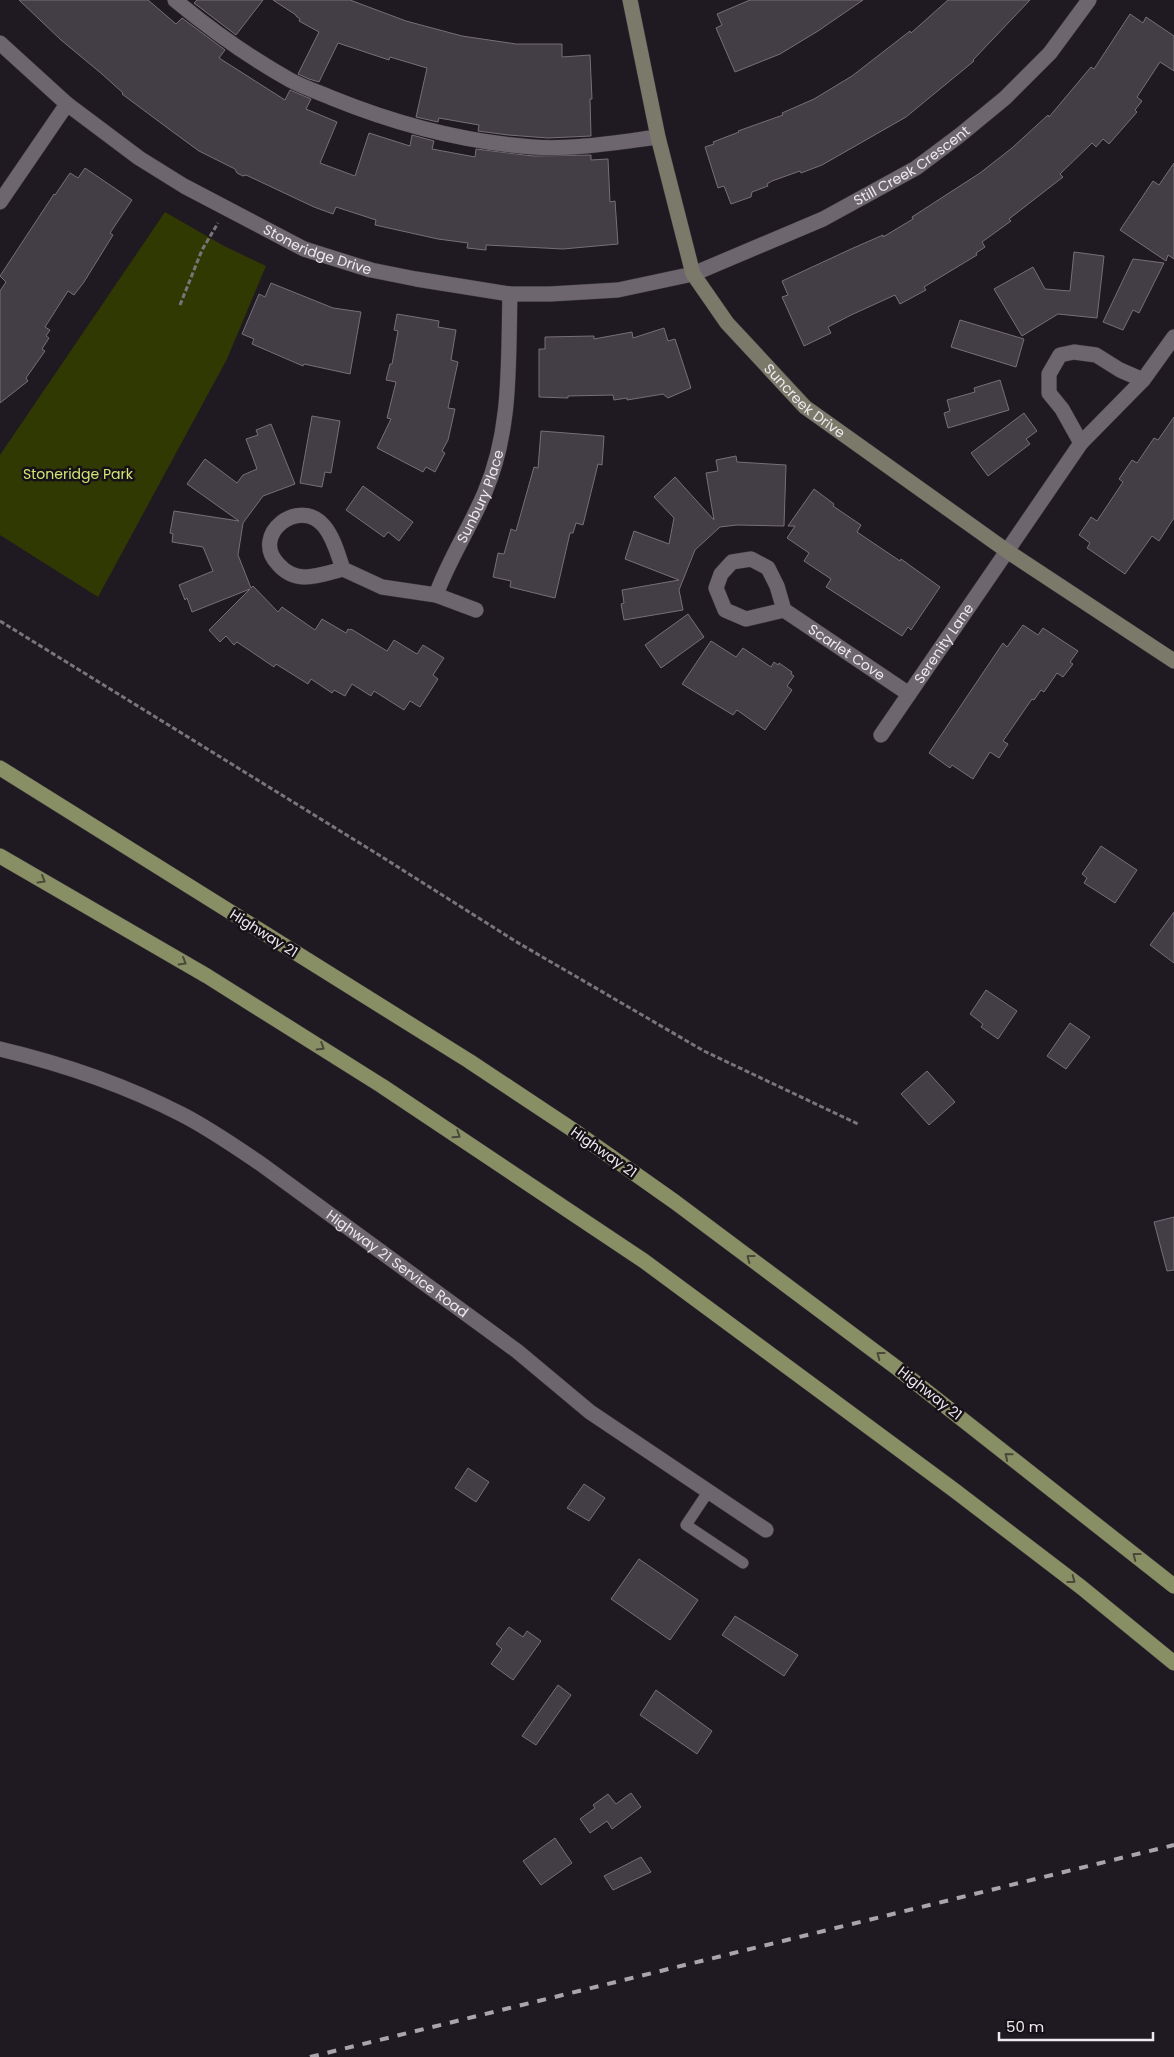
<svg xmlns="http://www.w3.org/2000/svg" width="1174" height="2057" viewBox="0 0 1174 2057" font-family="Poppins,sans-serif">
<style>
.green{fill:#313903}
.building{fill:#433d45;stroke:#766f78}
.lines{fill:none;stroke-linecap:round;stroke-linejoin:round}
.lane-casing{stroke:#373338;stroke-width:12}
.street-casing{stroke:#373338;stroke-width:16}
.secondary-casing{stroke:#373338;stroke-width:16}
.primary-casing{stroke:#373338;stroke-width:16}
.path{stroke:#79747a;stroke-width:3;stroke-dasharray:5 2.5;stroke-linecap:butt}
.lane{stroke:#6d666f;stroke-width:11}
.street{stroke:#6d666f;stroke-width:15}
.secondary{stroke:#7b7a6a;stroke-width:15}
.primary{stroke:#898f65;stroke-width:15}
.rail{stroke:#aaa5ab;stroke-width:4;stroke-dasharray:9 9;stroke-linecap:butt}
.oneway{stroke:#4a493a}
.labels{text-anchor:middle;stroke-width:5;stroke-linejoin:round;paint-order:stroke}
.street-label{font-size:14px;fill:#ede9ee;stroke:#161017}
.park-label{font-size:14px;fill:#d2e676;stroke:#161017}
</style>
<rect width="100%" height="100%" fill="#1f1921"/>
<path class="green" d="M 165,212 L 224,246 L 266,266 L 227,359 L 98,597 L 0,535 L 0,455 Z"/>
<path class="building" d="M 19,0 L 148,0 L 176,24 L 182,18 L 225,50 L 219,58 L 285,100 L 290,90 L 311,99 L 306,109 L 337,122 L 320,163 L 355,176 L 369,133 L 410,146 L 412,135 L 434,141 L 432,149 L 475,157 L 476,149 L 533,156 L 591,155 L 591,160 L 608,159 L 610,202 L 615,201 L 618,244 L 563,249 L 486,245 L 486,250 L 467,248 L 468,243 L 438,239 L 375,225 L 376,220 L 336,207 L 333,214 L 314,207 L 246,175 L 243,176 L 237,173 L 235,169 L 199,151 L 173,132 L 122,94 L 123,93 L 102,74 L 61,40 Z
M 197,0 L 263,0 L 236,35 L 194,3 Z
M 273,0 L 350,0 L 406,21 L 462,36 L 516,44 L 562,44 L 562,57 L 590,55 L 592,99 L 590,99 L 591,136 L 548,138 L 508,135 L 478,131 L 479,125 L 439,118 L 438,122 L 416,117 L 427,68 L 390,57 L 389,60 L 338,43 L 319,82 L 309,79 L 298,74 L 319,32 L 299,21 L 300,19 L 296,16 L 296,15 Z
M 750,0 L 863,0 L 818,31 L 780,54 L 735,72 L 716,28 L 722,25 L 717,14 Z
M 948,0 L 1030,0 L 973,60 L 974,61 L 906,117 L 822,165 L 801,173 L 800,171 L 772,181 L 767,184 L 768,186 L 752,192 L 751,197 L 731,204 L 724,186 L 718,188 L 705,147 L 714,144 L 713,142 L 739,132 L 738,131 L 783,115 L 782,113 L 814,99 L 852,76 L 910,31 L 911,33 Z
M 1130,14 L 1143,23 L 1146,17 L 1174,36 L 1174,71 L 1160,62 L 1137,97 L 1142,101 L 1135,110 L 1137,112 L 1109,144 L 1103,139 L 1096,147 L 1092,143 L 1060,174 L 1063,177 L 1009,219 L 1011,221 L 982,242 L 985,247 L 976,253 L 977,255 L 924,287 L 926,290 L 900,304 L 895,295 L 851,315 L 828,327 L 831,333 L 804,346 L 782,297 L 788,295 L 782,281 L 851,249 L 883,235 L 883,237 L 913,219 L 912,217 L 980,173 L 1012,148 L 1048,115 L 1049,117 L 1091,67 L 1094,69 Z
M 1174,163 L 1174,259 L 1168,255 L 1166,261 L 1120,230 L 1153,181 L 1159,185 Z
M 85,168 L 132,200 L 110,233 L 113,235 L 84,282 L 74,295 L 68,291 L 45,327 L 50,330 L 46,336 L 49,338 L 42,349 L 45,351 L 26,378 L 28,381 L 0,403 L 0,291 L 6,282 L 0,276 L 54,194 L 55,195 L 70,173 L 78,178 Z
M 1074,252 L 1104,256 L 1097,318 L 1058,314 L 1022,336 L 994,289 L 1033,267 L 1045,289 L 1070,291 Z
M 1133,259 L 1164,263 L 1139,313 L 1133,310 L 1123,330 L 1103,322 Z
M 271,283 L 333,308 L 361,312 L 350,374 L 304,364 L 303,366 L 252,344 L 254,339 L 242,334 L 259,294 L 265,297 Z
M 397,314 L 439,321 L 438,327 L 456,330 L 451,360 L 458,362 L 448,408 L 455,409 L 448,440 L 442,451 L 445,453 L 435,472 L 426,467 L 423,472 L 377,448 L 391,419 L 387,418 L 396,382 L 386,380 L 390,364 L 392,364 L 398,331 L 394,330 Z
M 960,320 L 1024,339 L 1016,367 L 951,347 Z
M 664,328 L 668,341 L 675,339 L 691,388 L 668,398 L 663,394 L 627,400 L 627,398 L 614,400 L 613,395 L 568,396 L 568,398 L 539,397 L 539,349 L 545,349 L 545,337 L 594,336 L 594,339 L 632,332 L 633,338 Z
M 1000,380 L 1009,410 L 948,428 L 944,413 L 950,411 L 947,400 L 975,392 L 974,388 Z
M 1024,413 L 1037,431 L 1026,439 L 1030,444 L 988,476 L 971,453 Z
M 312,416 L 340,421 L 331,473 L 325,472 L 322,487 L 300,483 Z
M 1174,417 L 1174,518 L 1159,541 L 1152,536 L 1125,574 L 1087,548 L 1090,543 L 1079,535 L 1091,517 L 1097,521 L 1123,482 L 1119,479 L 1132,460 L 1137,463 L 1154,438 L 1158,440 Z
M 271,424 L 295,484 L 263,496 L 243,523 L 238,555 L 251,588 L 253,586 L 278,612 L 282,607 L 315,630 L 322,619 L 346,633 L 348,629 L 350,630 L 351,629 L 387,651 L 394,640 L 417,654 L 423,645 L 444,658 L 433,675 L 438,679 L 420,707 L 410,701 L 404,710 L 374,691 L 371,696 L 352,684 L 345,696 L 334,690 L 332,693 L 311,679 L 308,684 L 276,664 L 274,667 L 237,642 L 234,645 L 226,636 L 220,642 L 209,630 L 250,589 L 192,612 L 187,598 L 185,600 L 179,585 L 213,571 L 203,547 L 172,542 L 173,534 L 170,533 L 174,511 L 239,521 L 187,484 L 205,459 L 237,483 L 243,475 L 257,469 L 246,439 L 258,435 L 256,430 Z
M 541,431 L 604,436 L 602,465 L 598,464 L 583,525 L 576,523 L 573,533 L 570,533 L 555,598 L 510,587 L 511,581 L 493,577 L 498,553 L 504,554 L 511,529 L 516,531 L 534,467 L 538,468 Z
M 736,456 L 737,462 L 786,465 L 784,526 L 737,525 L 720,527 L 695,550 L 679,590 L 683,610 L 624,620 L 621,604 L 624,603 L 622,590 L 679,580 L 625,559 L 634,531 L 669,544 L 674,518 L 654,497 L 675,477 L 714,520 L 706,473 L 718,471 L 716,460 Z
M 363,486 L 413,522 L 399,541 L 388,532 L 384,537 L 346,510 Z
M 814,489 L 834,504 L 833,506 L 861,525 L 857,532 L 900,561 L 901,559 L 940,587 L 911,630 L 908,627 L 902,636 L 826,587 L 831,579 L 804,561 L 809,553 L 787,538 L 795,526 L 788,526 Z
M 688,614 L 704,637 L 661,668 L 645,645 Z
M 1023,625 L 1038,635 L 1043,628 L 1078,651 L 1070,662 L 1073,664 L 1063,677 L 1057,673 L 1044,692 L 1041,690 L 1034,700 L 1032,699 L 1003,741 L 1008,744 L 999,758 L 990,752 L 973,779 L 952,765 L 950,768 L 929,753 L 1003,643 L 1007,647 Z
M 711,641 L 736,657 L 743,648 L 771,667 L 774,662 L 778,665 L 779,663 L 792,672 L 791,674 L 794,676 L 787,686 L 792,690 L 765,730 L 737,710 L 733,715 L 682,684 Z
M 1101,846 L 1137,870 L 1115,903 L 1084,883 L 1087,878 L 1082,874 Z
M 1174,912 L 1174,963 L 1150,945 Z
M 986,990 L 1017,1011 L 998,1039 L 981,1027 L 983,1024 L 970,1014 Z
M 1070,1023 L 1090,1037 L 1066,1069 L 1047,1056 Z
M 927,1071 L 955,1102 L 929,1125 L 901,1094 Z
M 1174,1217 L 1174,1270 L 1167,1271 L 1154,1222 Z
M 468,1468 L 489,1482 L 476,1502 L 455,1488 Z
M 584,1484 L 605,1498 L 589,1521 L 567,1508 Z
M 639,1559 L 698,1600 L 670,1640 L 611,1599 Z
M 735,1616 L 798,1655 L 784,1676 L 722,1635 Z
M 509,1627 L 523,1637 L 527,1631 L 541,1641 L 513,1680 L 491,1664 L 502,1649 L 496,1644 Z
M 558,1685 L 571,1695 L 536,1745 L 522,1736 Z
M 656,1690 L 712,1731 L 697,1754 L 640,1715 Z
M 631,1793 L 641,1807 L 612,1829 L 607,1821 L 590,1833 L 580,1819 L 595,1808 L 593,1805 L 608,1794 L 616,1804 Z
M 555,1838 L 572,1863 L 541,1885 L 523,1861 Z
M 641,1857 L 651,1872 L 613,1890 L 604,1876 Z"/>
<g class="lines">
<defs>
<path id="lane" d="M 708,1492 L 686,1525 L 743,1563"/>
<g id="street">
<path d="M 175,0 C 211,30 249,57 290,80 C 303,87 318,92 332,98 C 396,124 464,142 533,147 C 572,150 619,142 658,137"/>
<path id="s1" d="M 0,43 L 67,104 L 139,158 L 184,186 L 304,249 L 371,270 L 416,279 L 510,294 L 550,294 L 618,290 L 693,274 L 823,219 L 916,168 L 960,135 L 1005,98 L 1050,53 L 1089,0"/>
<path d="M 0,202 L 67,104"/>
<path d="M 1081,443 L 1062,409 L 1049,393 L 1049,374 L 1060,355 L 1074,352 L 1096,355 L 1120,370 L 1143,380"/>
<path id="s2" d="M 343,569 C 331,572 318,577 305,577 C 294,577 285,572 278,564 C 250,535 299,496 324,526 C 334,538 338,555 343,569 L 382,587 L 436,595 C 449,559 470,528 485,492 C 512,429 508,362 510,294"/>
<path d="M 436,595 L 476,610"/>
<path id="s3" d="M 784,610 L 746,619 L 725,610 L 716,588 L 721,574 L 732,562 L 751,559 L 768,568 L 777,586 L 784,610 L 909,694"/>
<path id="s4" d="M 881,735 L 1081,443 L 1143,380 L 1174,337"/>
<path id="s5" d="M 0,1049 C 63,1064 125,1085 183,1115 C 210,1129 236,1147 261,1164 L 517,1351 L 590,1412 L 766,1530"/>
</g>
<g id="secondary">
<path id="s6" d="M 630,0 L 658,137 L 693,274 L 727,323 L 805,407 L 1007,551 L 1174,661"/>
</g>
<path id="primary" d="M 0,768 L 469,1061 L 573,1130 L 675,1202 L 897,1368 L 1174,1586
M 0,856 L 207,976 L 382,1086 L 644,1261 L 954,1490 L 1081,1587 L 1174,1663"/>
</defs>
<use href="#lane" class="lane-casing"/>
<use href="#street" class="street-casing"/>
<use href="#secondary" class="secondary-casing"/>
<use href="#primary" class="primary-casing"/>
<path class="path" d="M 180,305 L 202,250 L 218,223
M 0,621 L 379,855 L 515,941 L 704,1051 L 858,1124"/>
<use href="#lane" class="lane"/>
<use href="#street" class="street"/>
<use href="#secondary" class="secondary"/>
<use href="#primary" class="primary"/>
<path class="rail" d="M 310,2057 L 1174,1845"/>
</g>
<defs><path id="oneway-chevron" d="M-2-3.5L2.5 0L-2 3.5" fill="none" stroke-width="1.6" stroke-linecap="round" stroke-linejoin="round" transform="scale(1.25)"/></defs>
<g class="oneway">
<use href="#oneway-chevron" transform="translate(42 880) rotate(30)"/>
<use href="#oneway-chevron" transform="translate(183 962) rotate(30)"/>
<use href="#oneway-chevron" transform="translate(321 1047) rotate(32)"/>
<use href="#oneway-chevron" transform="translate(457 1135) rotate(33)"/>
<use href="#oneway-chevron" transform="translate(750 1258) rotate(-143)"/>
<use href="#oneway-chevron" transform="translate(880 1355) rotate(-143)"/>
<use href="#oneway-chevron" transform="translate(1008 1456) rotate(-141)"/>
<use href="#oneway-chevron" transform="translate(1136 1556) rotate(-142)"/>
<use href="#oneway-chevron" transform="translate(1072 1580) rotate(37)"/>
</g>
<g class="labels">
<g class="street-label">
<text dy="5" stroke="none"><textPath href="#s1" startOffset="1010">Still Creek Crescent</textPath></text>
<text dy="5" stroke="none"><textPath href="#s1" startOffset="382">Stoneridge Drive</textPath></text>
<text dy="5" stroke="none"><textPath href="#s6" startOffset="451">Suncreek Drive</textPath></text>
<text dy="5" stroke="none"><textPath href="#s2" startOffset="418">Sunbury Place</textPath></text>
<text dy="5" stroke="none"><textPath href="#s4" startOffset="111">Serenity Lane</textPath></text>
<text dy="5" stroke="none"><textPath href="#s3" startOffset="276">Scarlet Cove</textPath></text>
<text transform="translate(264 933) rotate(32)" y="5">Highway 21</text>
<text transform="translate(604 1152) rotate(35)" y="5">Highway 21</text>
<text dy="5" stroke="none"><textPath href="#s5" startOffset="456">Highway 21 Service Road</textPath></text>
<text transform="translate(930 1393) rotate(38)" y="5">Highway 21</text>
</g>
<g class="park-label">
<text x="78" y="479">Stoneridge Park</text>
</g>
</g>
<path d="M999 2032v8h154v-8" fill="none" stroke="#ede9ee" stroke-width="2.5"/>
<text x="1006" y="2032" font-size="15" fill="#ede9ee" stroke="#161017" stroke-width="4" paint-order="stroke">50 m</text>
</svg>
